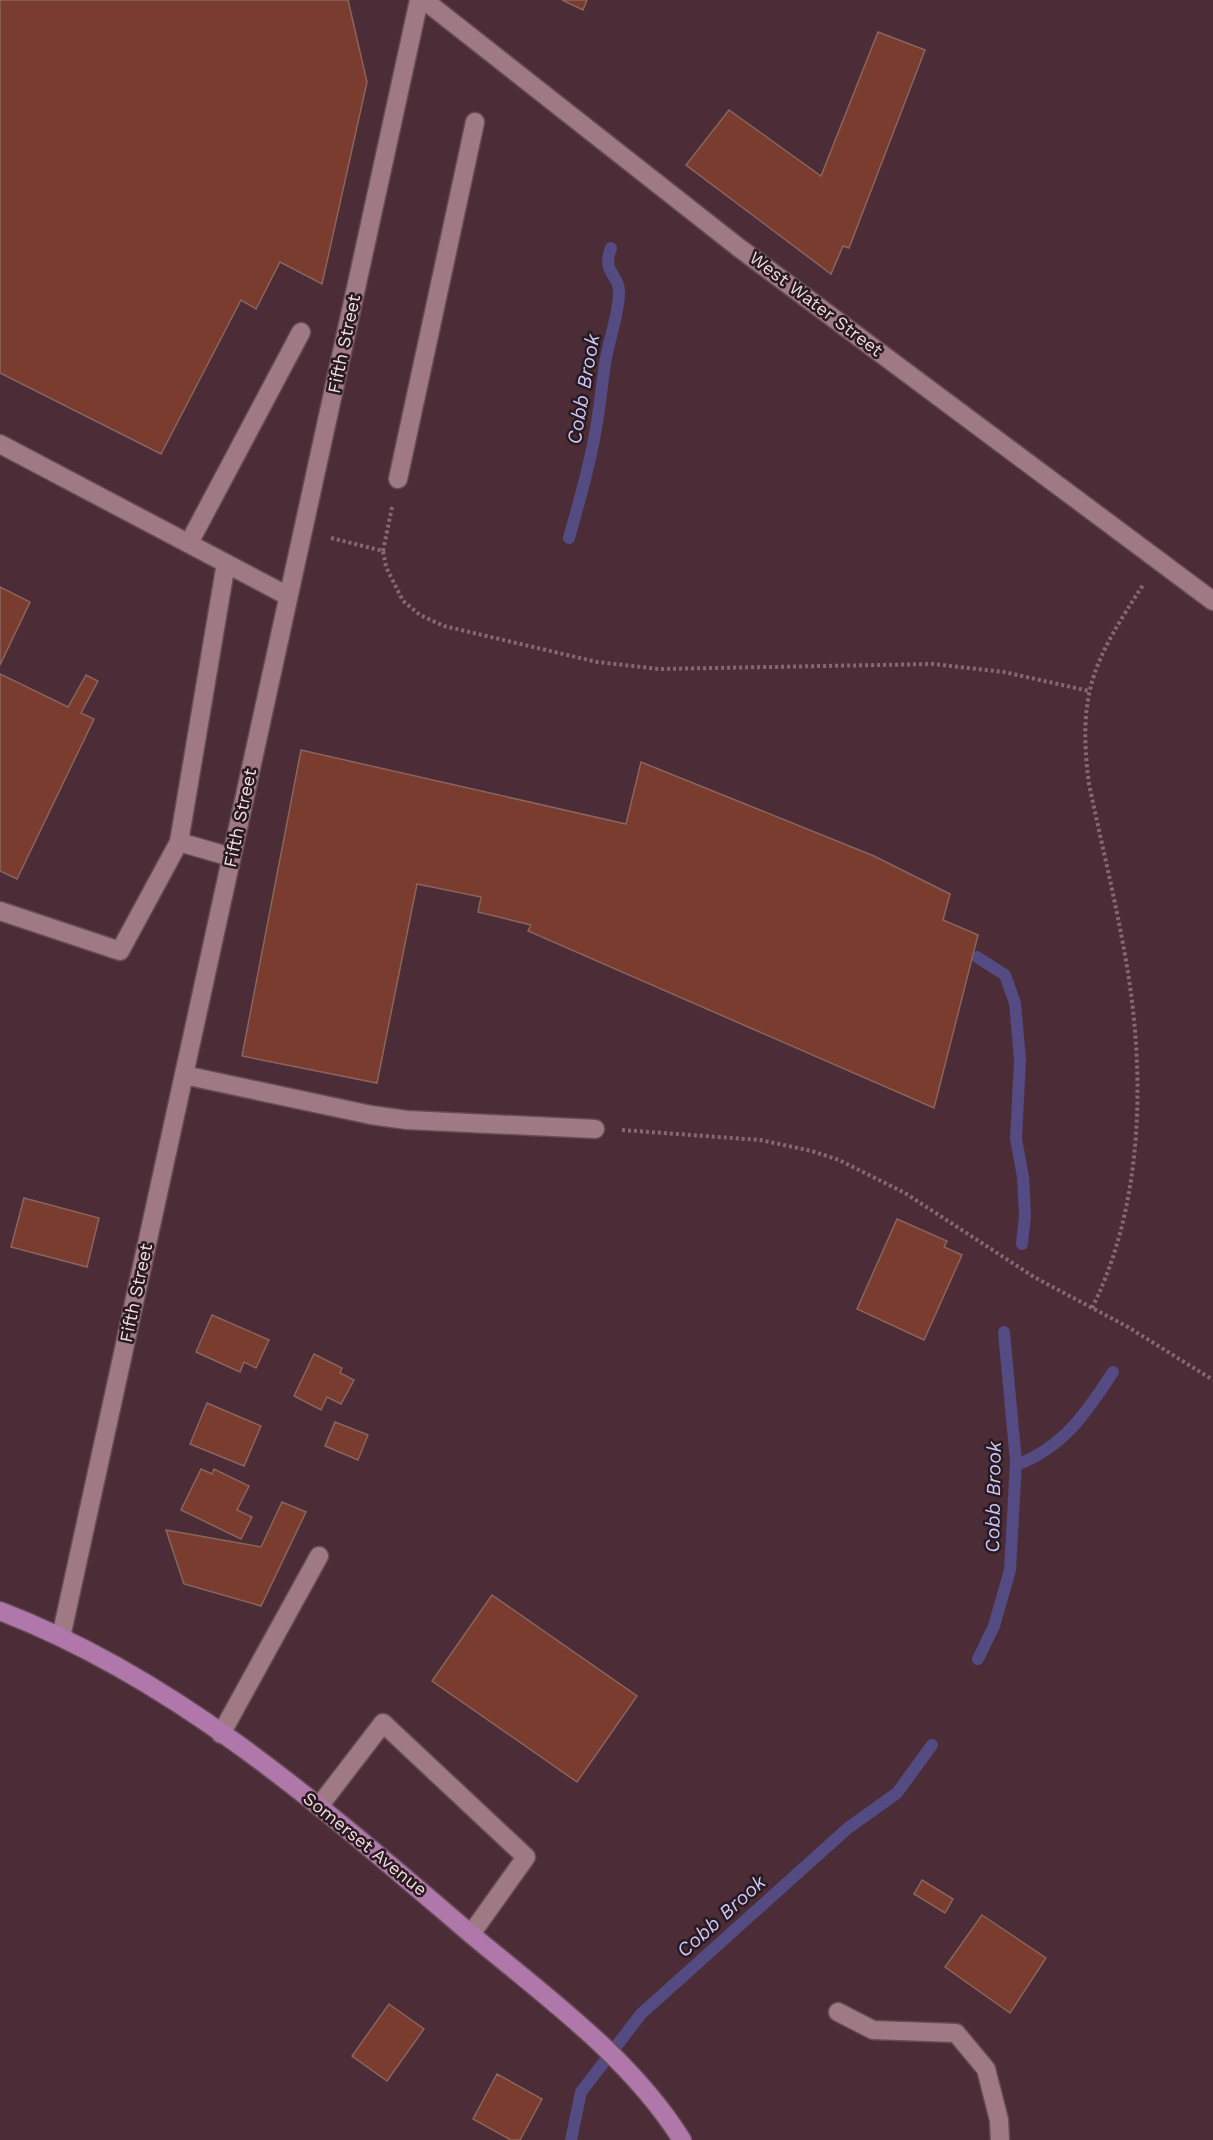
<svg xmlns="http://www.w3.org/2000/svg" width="1213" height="2140" viewBox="0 0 1213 2140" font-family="'Work Sans',sans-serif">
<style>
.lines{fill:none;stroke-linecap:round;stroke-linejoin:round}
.stream{stroke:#534b82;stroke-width:12}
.building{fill:#793c2f;stroke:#89655d;stroke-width:1.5}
.minor-casing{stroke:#664c55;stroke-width:21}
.major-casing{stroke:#664c55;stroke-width:21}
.path{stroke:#856972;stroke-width:4;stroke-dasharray:3 3;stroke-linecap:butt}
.minor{stroke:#9f7a85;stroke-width:18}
.major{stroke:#b077aa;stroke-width:18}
.labels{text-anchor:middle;stroke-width:5;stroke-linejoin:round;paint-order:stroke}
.street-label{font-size:18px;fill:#f0dbe1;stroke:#291a1f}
.water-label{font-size:20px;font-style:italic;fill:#cbc7fa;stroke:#291a1f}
</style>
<rect width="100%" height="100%" fill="#4c2d37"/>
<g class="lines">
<path class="stream" d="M 569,538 C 577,509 586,479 592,449 C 599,419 601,388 606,358 C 610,337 618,316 619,294 C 620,273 601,274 611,248
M 977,957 L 1005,975 L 1015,1003 L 1020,1060 L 1016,1139 L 1023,1177 L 1025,1215 L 1022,1244
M 1016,1465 C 1063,1448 1087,1412 1113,1372
M 978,1659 L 994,1626 L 1010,1570 L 1016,1462 L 1004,1332
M 571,2140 L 581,2092 L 641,2014 L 848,1828 L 897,1793 L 932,1745"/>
</g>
<path class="building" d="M 0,0 L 348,0 L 367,82 L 322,284 L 280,262 L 256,309 L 241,300 L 161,454 L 0,373 Z
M 562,0 L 587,0 L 583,10 Z
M 878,32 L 925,50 L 849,248 L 843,246 L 831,274 L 686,165 L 729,110 L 821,176 Z
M 0,587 L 30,602 L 0,665 Z
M 0,674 L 68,707 L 86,675 L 98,681 L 81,713 L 94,719 L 17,879 L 0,871 Z
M 301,750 L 626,824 L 641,762 L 874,856 L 950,894 L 943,920 L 978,935 L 934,1108 L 528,931 L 531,925 L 478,912 L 481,897 L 417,884 L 377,1083 L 242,1056 Z
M 24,1198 L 99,1218 L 87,1267 L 11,1247 Z
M 897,1219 L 947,1241 L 944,1247 L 962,1255 L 924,1340 L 857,1309 Z
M 212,1315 L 269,1340 L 256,1368 L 244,1362 L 240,1372 L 196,1352 Z
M 314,1354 L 342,1368 L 340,1373 L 354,1380 L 341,1404 L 327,1397 L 321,1410 L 294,1396 Z
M 207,1403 L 261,1426 L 244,1466 L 190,1444 Z
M 335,1422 L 368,1435 L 358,1460 L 325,1446 Z
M 201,1469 L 212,1474 L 214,1469 L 249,1486 L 237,1510 L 252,1517 L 241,1539 L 181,1510 Z
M 282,1502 L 306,1512 L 261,1606 L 184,1584 L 166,1530 L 261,1547 Z
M 492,1595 L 637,1696 L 577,1782 L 432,1681 Z
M 922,1880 L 953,1899 L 945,1913 L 914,1894 Z
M 982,1915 L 1046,1958 L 1010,2013 L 945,1967 Z
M 389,2004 L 424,2029 L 387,2081 L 352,2056 Z
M 497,2074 L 542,2099 L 520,2140 L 511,2140 L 473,2119 Z"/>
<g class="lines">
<defs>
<path id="minor" d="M 424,0 L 738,247 L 1213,601
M 0,444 L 288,596
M 398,479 L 475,122
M 189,543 L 301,332
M 226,563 L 179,842 L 231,857
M 0,911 L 120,951 L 179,842
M 184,1075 L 371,1115 L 407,1120 L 595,1129
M 61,1637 L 419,0
M 221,1734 L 319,1556
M 320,1805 L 383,1723 L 526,1857 L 471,1934
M 838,2012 L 873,2030 L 956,2033 L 986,2069 L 999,2120 L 1000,2140"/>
<path id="major" d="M 0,1611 C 180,1680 328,1812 472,1935 C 545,1996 631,2058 682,2140"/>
</defs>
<use href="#minor" class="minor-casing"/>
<use href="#major" class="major-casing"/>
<path class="path" d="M 331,538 L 383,551 L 386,567 L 403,601 L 420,615 L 444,626 L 597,662 L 659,669 L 933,664 L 1004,672 L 1089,691
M 383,551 L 392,507
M 622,1130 L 760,1140 L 812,1151 L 839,1160 L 905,1193 L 1034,1277 L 1128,1327 L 1213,1380
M 1092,1308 C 1140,1212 1145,1092 1130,986 C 1120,918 1103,851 1089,784 C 1077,692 1094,660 1143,585"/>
<use href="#minor" class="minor"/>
<use href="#major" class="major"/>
</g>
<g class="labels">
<g class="street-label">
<text transform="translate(816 304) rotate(37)" y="6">West Water Street</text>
<text transform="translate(344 344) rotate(-78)" y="6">Fifth Street</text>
<text transform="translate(240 818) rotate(-78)" y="6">Fifth Street</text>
<text transform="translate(136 1293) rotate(-78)" y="6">Fifth Street</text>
<text transform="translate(365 1844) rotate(39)" y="6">Somerset Avenue</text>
</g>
<g class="water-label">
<text transform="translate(583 389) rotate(-80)" y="7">Cobb Brook</text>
<text transform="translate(993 1497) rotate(-89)" y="7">Cobb Brook</text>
<text transform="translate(721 1916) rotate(-42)" y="7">Cobb Brook</text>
</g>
</g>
</svg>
